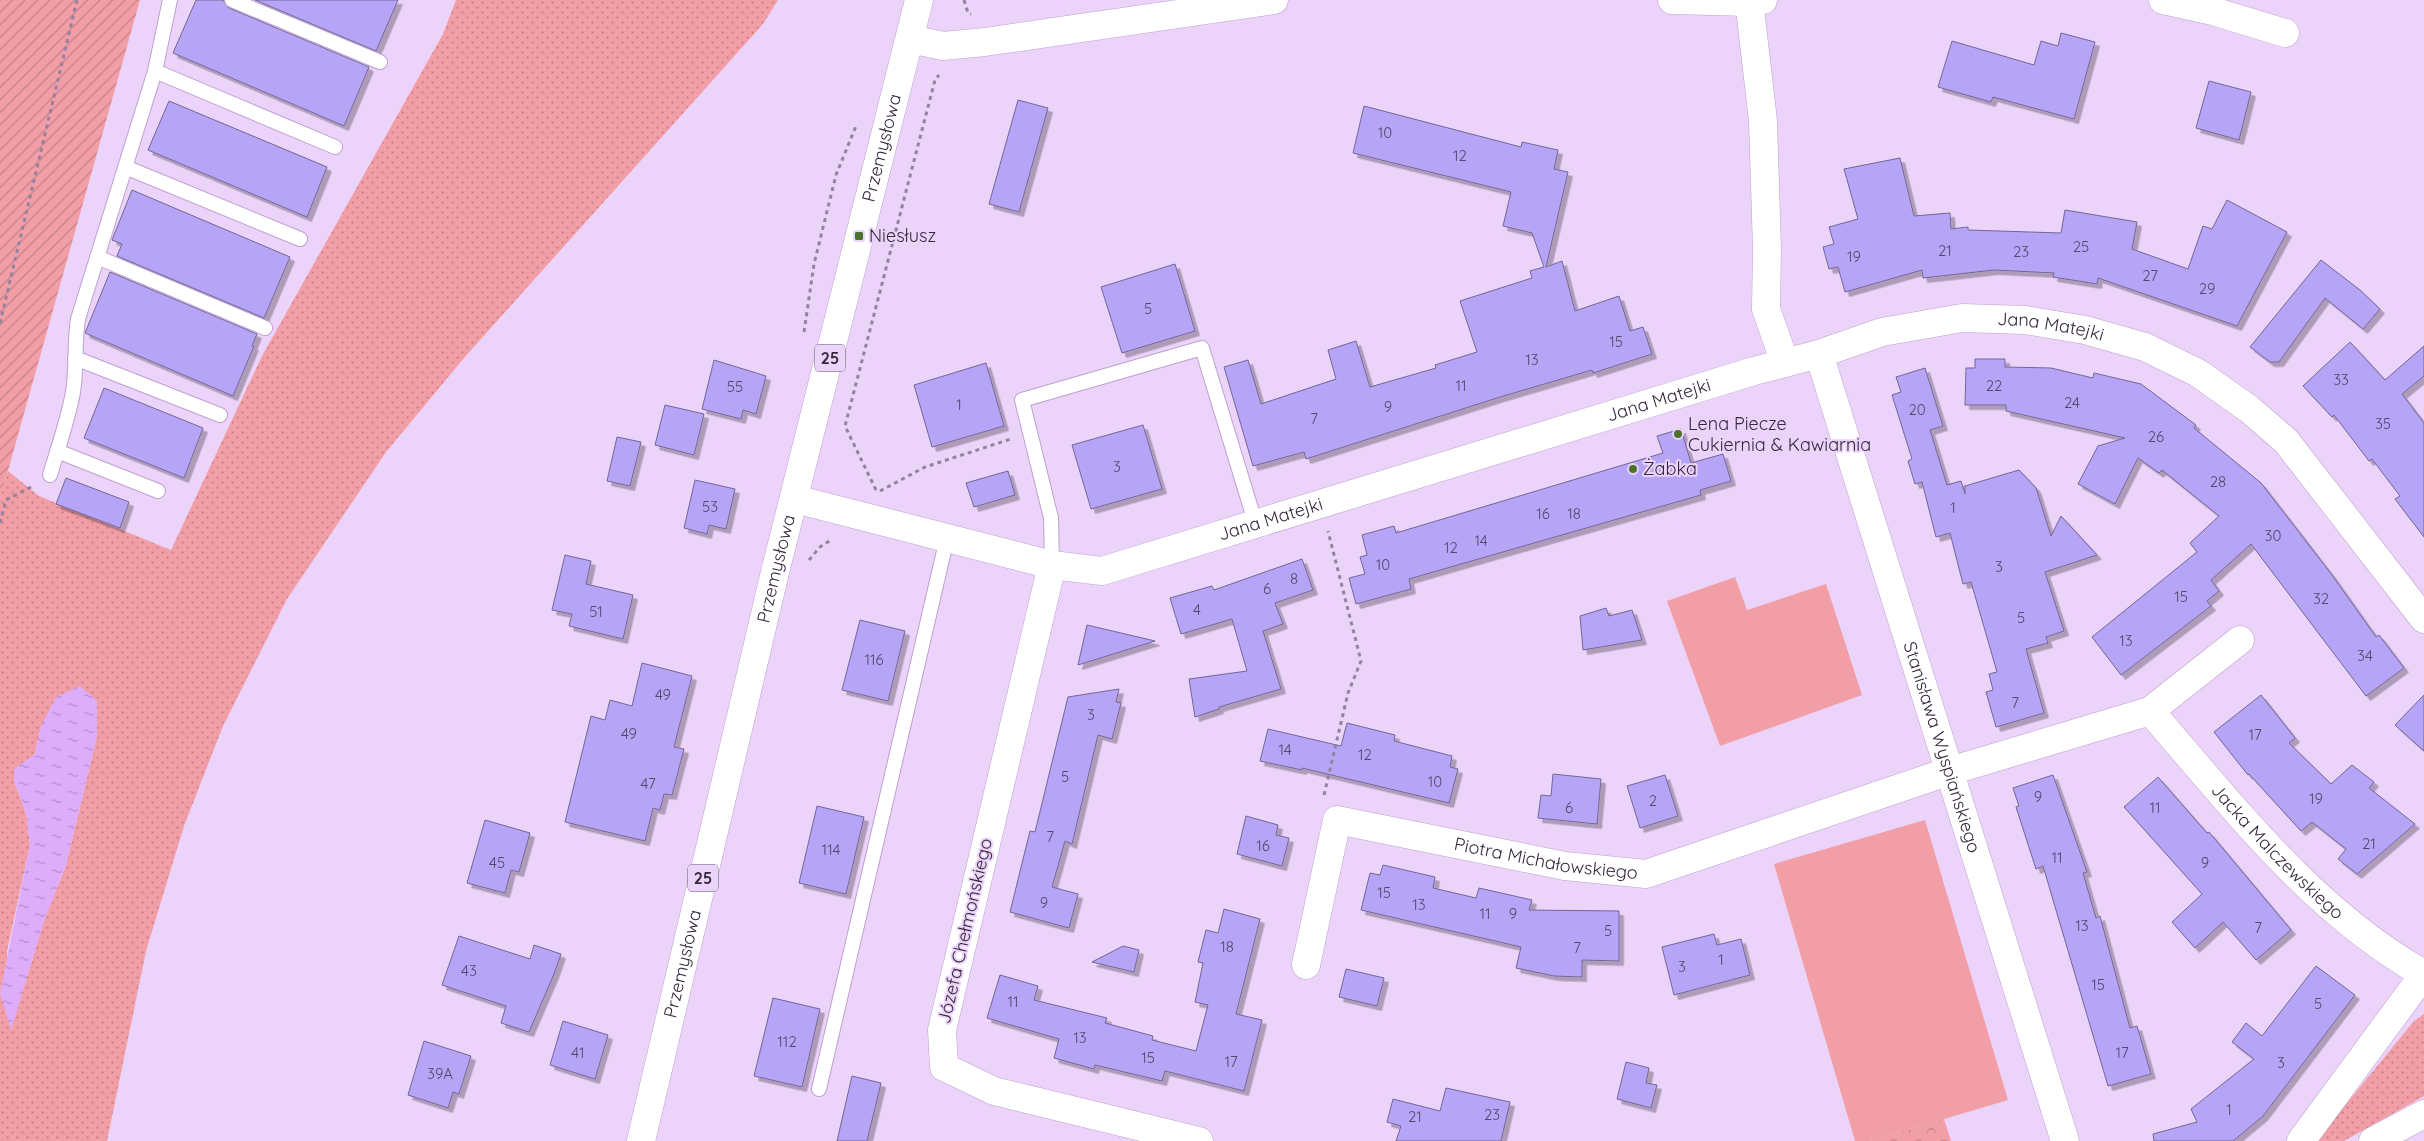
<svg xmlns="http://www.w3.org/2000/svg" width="2424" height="1141" viewBox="0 0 2424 1141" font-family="Quicksand,sans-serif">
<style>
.grass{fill:url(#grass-dots);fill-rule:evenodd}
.forest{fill:url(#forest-crowns)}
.garden{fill:url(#garden-furrows)}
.pitch{fill:#f29ea6}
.water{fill:url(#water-ripples)}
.building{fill:#b6a5f7;stroke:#706695;filter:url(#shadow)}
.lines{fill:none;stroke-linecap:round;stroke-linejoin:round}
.service-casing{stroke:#bea0cf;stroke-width:16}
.minor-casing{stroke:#bea0cf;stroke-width:29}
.primary-casing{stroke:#bea0cf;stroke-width:29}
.path{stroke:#9582a0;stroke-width:3;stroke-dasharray:4 4;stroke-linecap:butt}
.service{stroke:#fff;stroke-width:14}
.minor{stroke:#fff;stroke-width:28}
.primary{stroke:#fff;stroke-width:28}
.poi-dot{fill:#4b712b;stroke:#ecd3fa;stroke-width:2}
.labels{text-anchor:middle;stroke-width:4;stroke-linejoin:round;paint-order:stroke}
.number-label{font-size:15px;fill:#54476a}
.shield{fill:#ecd3fa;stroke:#6b5b74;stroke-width:1}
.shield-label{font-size:16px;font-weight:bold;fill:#34283b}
.street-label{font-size:18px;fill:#34283b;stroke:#ecd3fa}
.poi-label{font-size:18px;fill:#34283b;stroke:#ecd3fa;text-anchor:start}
</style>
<defs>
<pattern id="grass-dots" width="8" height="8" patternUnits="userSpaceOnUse" patternTransform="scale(1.25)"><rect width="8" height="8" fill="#f29ea6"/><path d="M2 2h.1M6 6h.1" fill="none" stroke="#c58188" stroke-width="1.8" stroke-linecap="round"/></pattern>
<pattern id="forest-crowns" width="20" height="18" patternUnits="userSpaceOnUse" patternTransform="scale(1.25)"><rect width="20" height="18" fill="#f29ea6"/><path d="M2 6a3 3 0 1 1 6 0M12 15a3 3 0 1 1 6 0" fill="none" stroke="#c58188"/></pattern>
<pattern id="garden-furrows" width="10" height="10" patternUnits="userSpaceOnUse" patternTransform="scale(1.25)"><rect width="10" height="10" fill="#f29ea6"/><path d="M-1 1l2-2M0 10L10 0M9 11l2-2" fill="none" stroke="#c58188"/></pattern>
<pattern id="water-ripples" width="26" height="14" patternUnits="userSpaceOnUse" patternTransform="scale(1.25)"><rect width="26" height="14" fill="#deadfa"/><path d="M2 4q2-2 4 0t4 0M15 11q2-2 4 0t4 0" fill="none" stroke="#b58dcc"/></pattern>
<filter id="shadow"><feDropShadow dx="4.5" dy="4.5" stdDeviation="0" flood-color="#0004"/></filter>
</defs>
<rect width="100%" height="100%" fill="#ecd3fa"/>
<path class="grass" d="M 456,0 L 778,0 L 763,24 L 464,358 L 386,452 L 287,599 L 223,726 L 184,826 L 146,951 L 107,1141 L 0,1141 L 0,499 L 8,471 L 39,496 L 171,550 L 262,356 L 443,34 ZM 97,701 L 97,736 L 66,865 L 44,921 L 11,1029 L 7,951 L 30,845 L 26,813 L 14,781 L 35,754 L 41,726 Z
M 2424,1014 L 2424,1096 L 2344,1141 L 2316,1141 L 2414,1021 Z"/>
<path class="forest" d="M 1944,1119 L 1951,1141 L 1870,1141 Z"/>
<path class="garden" d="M 0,0 L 140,0 L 0,499 Z"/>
<path class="pitch" d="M 1735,577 L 1747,610 L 1826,584 L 1862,695 L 1720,746 L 1667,601 Z
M 1925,820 L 2008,1100 L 1870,1141 L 1855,1141 L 1774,864 Z"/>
<path class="water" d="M 80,686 L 97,701 L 97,736 L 66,865 L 44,921 L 11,1030 L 0,993 L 30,845 L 26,813 L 14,781 L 14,769 L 35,754 L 41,726 L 56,697 Z"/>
<path class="building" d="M 196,0 L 223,0 L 229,8 L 369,67 L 344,126 L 173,53 Z
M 255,0 L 398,0 L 376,51 Z
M 2061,33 L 2095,42 L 2074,119 L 1993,97 L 1991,102 L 1938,87 L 1952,41 L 2034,65 L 2041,41 L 2058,46 Z
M 2209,81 L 2251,92 L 2239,140 L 2196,128 Z
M 1018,100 L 1048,108 L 1019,212 L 989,204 Z
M 169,101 L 327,167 L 307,217 L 148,150 Z
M 1364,106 L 1521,147 L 1522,142 L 1558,150 L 1554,169 L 1568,172 L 1546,267 L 1562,261 L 1575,311 L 1619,296 L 1630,331 L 1643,327 L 1652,354 L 1593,373 L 1592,370 L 1500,397 L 1306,459 L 1304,452 L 1253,466 L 1224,367 L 1248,360 L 1261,404 L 1336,379 L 1328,350 L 1356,341 L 1370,387 L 1436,368 L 1435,365 L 1477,352 L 1460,301 L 1532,278 L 1530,271 L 1544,267 L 1532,233 L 1503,226 L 1511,192 L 1353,153 Z
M 1900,158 L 1914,216 L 1950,213 L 1951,229 L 1968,227 L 1968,230 L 2061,233 L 2065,210 L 2137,222 L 2132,249 L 2188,269 L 2203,226 L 2212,229 L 2227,200 L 2287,232 L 2237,326 L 2098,278 L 2097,284 L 2053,277 L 2054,273 L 1994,270 L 1923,278 L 1922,270 L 1845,292 L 1838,267 L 1829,269 L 1823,247 L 1834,244 L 1829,227 L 1858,219 L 1844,169 Z
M 132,190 L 290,257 L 264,318 L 117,256 L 122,244 L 112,240 Z
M 2321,260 L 2360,290 L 2380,309 L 2363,329 L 2325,298 L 2279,362 L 2270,362 L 2250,347 Z
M 1175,264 L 1195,331 L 1122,353 L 1101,287 Z
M 110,272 L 257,334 L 252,346 L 254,346 L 233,396 L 85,333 Z
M 2350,342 L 2385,380 L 2424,346 L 2424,376 L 2402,394 L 2424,423 L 2424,537 L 2395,499 L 2400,496 L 2372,459 L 2369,461 L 2334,415 L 2332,417 L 2303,386 Z
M 1975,359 L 2005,359 L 2005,367 L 2051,368 L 2093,378 L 2094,373 L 2141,384 L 2196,425 L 2194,428 L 2261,483 L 2332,575 L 2376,637 L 2379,635 L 2404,668 L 2366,696 L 2251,544 L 2211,580 L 2219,591 L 2207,601 L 2211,606 L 2121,675 L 2092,637 L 2197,552 L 2190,543 L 2219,516 L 2162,470 L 2159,473 L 2138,458 L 2115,504 L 2078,484 L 2098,446 L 2125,438 L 2006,411 L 2006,405 L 1965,405 L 1966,368 L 1975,368 Z
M 714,360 L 766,376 L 756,414 L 743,410 L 741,419 L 702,409 Z
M 986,363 L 1004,426 L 932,447 L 914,385 Z
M 1925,368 L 1943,426 L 1930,430 L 1947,485 L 1961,481 L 1965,494 L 1965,486 L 2019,470 L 2036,488 L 2051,536 L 2061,516 L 2097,555 L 2045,572 L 2064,631 L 2046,637 L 2048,643 L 2026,649 L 2044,713 L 1996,727 L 1986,692 L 1993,690 L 1989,674 L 1997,672 L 1971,582 L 1963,584 L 1950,533 L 1936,537 L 1922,482 L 1915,484 L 1908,461 L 1912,459 L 1892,395 L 1901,392 L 1896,377 Z
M 104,388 L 203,428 L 184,478 L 84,438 Z
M 665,405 L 704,414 L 694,455 L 655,445 Z
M 1143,425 L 1162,489 L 1091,509 L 1072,445 Z
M 1681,429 L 1691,463 L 1723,454 L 1731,481 L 1700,490 L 1701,495 L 1409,579 L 1411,589 L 1356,604 L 1349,578 L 1365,574 L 1360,557 L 1367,555 L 1362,535 L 1394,526 L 1396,533 L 1663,453 L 1657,436 Z
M 617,437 L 641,442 L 630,486 L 607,481 Z
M 1008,471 L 1015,495 L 974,507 L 966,483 Z
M 66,478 L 129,502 L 120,528 L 56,504 Z
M 695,480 L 735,489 L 726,529 L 709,525 L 707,534 L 684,528 Z
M 565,555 L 591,561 L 586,584 L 633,595 L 623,639 L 569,626 L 572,614 L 552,610 Z
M 1302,559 L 1313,590 L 1275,603 L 1283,624 L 1263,631 L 1281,689 L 1219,707 L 1219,709 L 1195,717 L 1189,679 L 1247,671 L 1232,619 L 1181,634 L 1170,598 L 1212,586 L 1214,590 Z
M 1606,608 L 1609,616 L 1632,610 L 1642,640 L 1583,650 L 1580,616 Z
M 860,620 L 905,631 L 888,701 L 842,690 Z
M 1087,625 L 1155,641 L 1078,665 Z
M 642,663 L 692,676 L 674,747 L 684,749 L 672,795 L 664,794 L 660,810 L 653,808 L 645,841 L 565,822 L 591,716 L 605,720 L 610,700 L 632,706 Z
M 1119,689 L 1116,702 L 1121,703 L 1112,739 L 1098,735 L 1072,844 L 1065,841 L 1052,887 L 1078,894 L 1069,928 L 1010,912 L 1030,831 L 1035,832 L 1068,697 Z
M 2261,695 L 2295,738 L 2289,743 L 2331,784 L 2352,765 L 2374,782 L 2369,788 L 2415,824 L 2357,874 L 2338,859 L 2346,849 L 2312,822 L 2301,831 L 2249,774 L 2248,775 L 2214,732 Z
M 2424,695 L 2424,751 L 2395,725 Z
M 1347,723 L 1395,735 L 1394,741 L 1452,756 L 1450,767 L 1458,769 L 1449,803 L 1302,768 L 1302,770 L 1260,761 L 1268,729 L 1341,746 Z
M 1553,774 L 1601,779 L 1597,824 L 1538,818 L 1541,795 L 1551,796 Z
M 1665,775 L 1678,816 L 1640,828 L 1627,786 Z
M 2053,775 L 2087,872 L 2083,873 L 2096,918 L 2100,916 L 2130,1028 L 2137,1026 L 2151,1074 L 2108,1086 L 2043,866 L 2036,869 L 2016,807 L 2019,806 L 2013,788 Z
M 2158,777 L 2207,833 L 2209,832 L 2291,930 L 2256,960 L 2223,922 L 2195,948 L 2172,922 L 2202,894 L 2124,807 Z
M 817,806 L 864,817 L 846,894 L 799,883 Z
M 1246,816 L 1278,825 L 1276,835 L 1289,838 L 1282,866 L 1237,854 Z
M 485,820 L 530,833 L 519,872 L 511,870 L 505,893 L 467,883 Z
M 1383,865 L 1435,877 L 1433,888 L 1476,898 L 1479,888 L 1532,900 L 1529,910 L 1619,911 L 1619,961 L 1582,960 L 1582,977 L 1554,976 L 1516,968 L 1521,947 L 1361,910 L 1370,873 L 1380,875 Z
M 1224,909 L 1260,919 L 1236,1014 L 1262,1020 L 1244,1091 L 1165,1071 L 1162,1081 L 1095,1065 L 1094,1069 L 1054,1058 L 1059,1039 L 987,1018 L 1000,975 L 1038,986 L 1034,1000 L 1107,1018 L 1105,1023 L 1153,1036 L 1152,1040 L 1196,1051 L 1208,1005 L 1195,1002 L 1203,963 L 1198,962 L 1206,930 L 1218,933 Z
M 1714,934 L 1717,945 L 1741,939 L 1750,975 L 1674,995 L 1662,947 Z
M 459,936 L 530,959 L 534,945 L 561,954 L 554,974 L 529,1032 L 501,1023 L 506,1006 L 442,985 Z
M 1123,946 L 1139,950 L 1134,972 L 1092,962 Z
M 2316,966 L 2355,995 L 2263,1116 L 2233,1141 L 2154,1141 L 2153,1134 L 2197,1122 L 2191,1109 L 2254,1059 L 2232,1042 L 2246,1023 L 2262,1036 Z
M 1346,969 L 1384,978 L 1377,1006 L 1339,997 Z
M 773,998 L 820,1009 L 802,1087 L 754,1076 Z
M 563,1021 L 608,1035 L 595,1079 L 550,1065 Z
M 424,1041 L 471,1056 L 459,1094 L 453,1092 L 448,1108 L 408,1095 Z
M 1626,1062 L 1649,1068 L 1646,1083 L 1657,1085 L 1651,1108 L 1617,1099 Z
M 852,1076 L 881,1083 L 867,1141 L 837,1141 Z
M 1446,1088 L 1510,1102 L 1501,1141 L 1396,1141 L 1401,1126 L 1387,1122 L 1393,1099 L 1440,1111 Z"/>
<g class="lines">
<defs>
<path id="service" d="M 232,0 L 380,62
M 155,71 L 335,147
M 125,167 L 300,239
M 97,257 L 265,328
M 75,358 L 220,415
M 57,451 L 158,491
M 50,475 C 58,448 68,420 73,392 C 77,368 74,343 78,319 L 155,71 L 170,0
M 1052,565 L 1051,518 L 1022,400 L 1202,348 L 1256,525
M 819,1089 L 947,538"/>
<g id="minor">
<path d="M 1672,0 L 1749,2 L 1763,0"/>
<path d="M 1749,0 L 1763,121 L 1767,249 L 1766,309 L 1785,363"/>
<path d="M 2163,0 L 2213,11 L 2285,33"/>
<path d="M 910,39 L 943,46 L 985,42 L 1274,0"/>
<path id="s1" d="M 1819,354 L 2065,1141"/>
<path id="s2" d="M 795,499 L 1052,565 L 1102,571 L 1754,371 L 1819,354 L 1882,332 L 1962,318 L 2025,320 L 2085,330 L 2145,347 L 2198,373 L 2249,409 L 2286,441 L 2424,619"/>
<path d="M 1052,565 L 942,1030 L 944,1067 L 994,1091 L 1199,1141"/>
<path d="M 2150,711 L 2240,640"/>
<path id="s3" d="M 1306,965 L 1337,820 L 1565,866 L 1646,874 L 1950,771 L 2150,711 C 2233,806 2312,911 2424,974"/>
<path d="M 2301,1141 L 2424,974"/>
<path d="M 2373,1141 L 2424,1114"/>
</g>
<g id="primary">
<path id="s4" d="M 641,1141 L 775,572 L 919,0"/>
</g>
</defs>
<use href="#service" class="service-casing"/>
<use href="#minor" class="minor-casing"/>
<use href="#primary" class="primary-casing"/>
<path class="path" d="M 964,0 L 968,13 L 971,14
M 0,323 L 77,0
M 804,332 L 814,264 L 836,175 L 856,126
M 876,490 L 845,426 L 935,80 L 939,75
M 880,491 L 925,467 L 1011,439
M 0,523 L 6,500 L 33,486
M 809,560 L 820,547 L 832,539
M 1324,795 L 1348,693 L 1361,661 L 1328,531"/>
<use href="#service" class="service"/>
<use href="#minor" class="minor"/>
<use href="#primary" class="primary"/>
</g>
<g class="poi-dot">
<rect x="854" y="231" width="10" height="10" rx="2.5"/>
<circle cx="1678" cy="434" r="5"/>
<circle cx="1633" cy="469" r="5"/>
</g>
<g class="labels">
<g class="number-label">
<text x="1385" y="138">10</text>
<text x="1460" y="161">12</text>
<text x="2081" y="252">25</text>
<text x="1945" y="256">21</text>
<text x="2021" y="257">23</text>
<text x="1854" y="262">19</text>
<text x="2150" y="281">27</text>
<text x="2207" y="294">29</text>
<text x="1148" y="314">5</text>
<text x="1616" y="347">15</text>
<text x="1532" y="365">13</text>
<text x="2341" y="385">33</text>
<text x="1461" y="391">11</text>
<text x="1994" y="391">22</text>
<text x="735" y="392">55</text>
<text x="2072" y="408">24</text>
<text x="959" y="410">1</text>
<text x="1388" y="412">9</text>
<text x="1917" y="415">20</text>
<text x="1314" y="424">7</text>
<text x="2383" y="429">35</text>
<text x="2156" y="442">26</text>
<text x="1117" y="472">3</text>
<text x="2218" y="487">28</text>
<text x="710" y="512">53</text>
<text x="1953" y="513">1</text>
<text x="1543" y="519">16</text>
<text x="1574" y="519">18</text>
<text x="2273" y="541">30</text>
<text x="1481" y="546">14</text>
<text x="1451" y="553">12</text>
<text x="1383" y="570">10</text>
<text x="1999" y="572">3</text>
<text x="1294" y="584">8</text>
<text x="1267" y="594">6</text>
<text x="2181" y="602">15</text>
<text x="2321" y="604">32</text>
<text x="1197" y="615">4</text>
<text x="596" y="617">51</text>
<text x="2021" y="623">5</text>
<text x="2126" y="646">13</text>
<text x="2365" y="661">34</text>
<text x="874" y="665">116</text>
<text x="663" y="700">49</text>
<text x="2015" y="708">7</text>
<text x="1091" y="720">3</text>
<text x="629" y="739">49</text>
<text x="2255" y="740">17</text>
<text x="1285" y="755">14</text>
<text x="1365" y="760">12</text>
<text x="1065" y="782">5</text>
<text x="1435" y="787">10</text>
<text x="648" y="789">47</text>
<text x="2038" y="802">9</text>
<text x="2316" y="804">19</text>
<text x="1653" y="806">2</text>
<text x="1569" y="813">6</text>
<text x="2155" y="813">11</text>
<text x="1050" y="842">7</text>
<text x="2369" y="849">21</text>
<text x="1263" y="851">16</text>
<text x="831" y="855">114</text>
<text x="2057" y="863">11</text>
<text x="497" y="868">45</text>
<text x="2205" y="868">9</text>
<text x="1384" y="898">15</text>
<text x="1044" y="908">9</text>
<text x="1419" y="910">13</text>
<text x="1485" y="919">11</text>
<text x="1513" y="919">9</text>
<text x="2082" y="931">13</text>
<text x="2258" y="933">7</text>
<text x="1608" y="936">5</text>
<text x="1227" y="952">18</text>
<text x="1577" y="953">7</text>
<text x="1721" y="965">1</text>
<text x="1682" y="972">3</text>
<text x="469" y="976">43</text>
<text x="2098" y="990">15</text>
<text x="1013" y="1007">11</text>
<text x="2318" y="1009">5</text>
<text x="1080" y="1043">13</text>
<text x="787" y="1047">112</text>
<text x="578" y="1058">41</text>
<text x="2122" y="1058">17</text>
<text x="1148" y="1063">15</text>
<text x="1231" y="1067">17</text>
<text x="2281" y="1068">3</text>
<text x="440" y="1079">39A</text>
<text x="2229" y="1115">1</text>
<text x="1492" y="1120">23</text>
<text x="1415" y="1122">21</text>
</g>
<g class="shield">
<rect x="815" y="344.5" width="30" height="27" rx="4"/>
<rect x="688" y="864.5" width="30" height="27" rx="4"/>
</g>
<g class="shield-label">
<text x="830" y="364">25</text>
<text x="703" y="884">25</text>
</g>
<g class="street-label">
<text dy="6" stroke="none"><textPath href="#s4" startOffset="1022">Przemysłowa</textPath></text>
<text dy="6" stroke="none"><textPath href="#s2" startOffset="1302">Jana Matejki</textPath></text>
<text dy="6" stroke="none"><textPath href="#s2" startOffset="898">Jana Matejki</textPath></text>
<text dy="6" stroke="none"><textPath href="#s2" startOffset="492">Jana Matejki</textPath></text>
<text dy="6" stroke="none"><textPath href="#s4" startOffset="588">Przemysłowa</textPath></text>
<text dy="6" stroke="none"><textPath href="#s1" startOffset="412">Stanisława Wyspiańskiego</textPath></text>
<text dy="6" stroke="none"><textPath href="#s3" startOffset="1182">Jacka Malczewskiego</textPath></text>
<text dy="6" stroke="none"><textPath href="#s3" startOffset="361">Piotra Michałowskiego</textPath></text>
<text transform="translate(965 931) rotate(-77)" y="6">Józefa Chełmońskiego</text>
<text dy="6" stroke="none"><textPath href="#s4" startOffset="182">Przemysłowa</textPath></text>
</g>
<g class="poi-label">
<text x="869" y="242">Niesłusz</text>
<text x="1688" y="430">Lena Piecze<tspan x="1688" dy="21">Cukiernia &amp; Kawiarnia</tspan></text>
<text x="1643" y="475">Żabka</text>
</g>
</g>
</svg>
